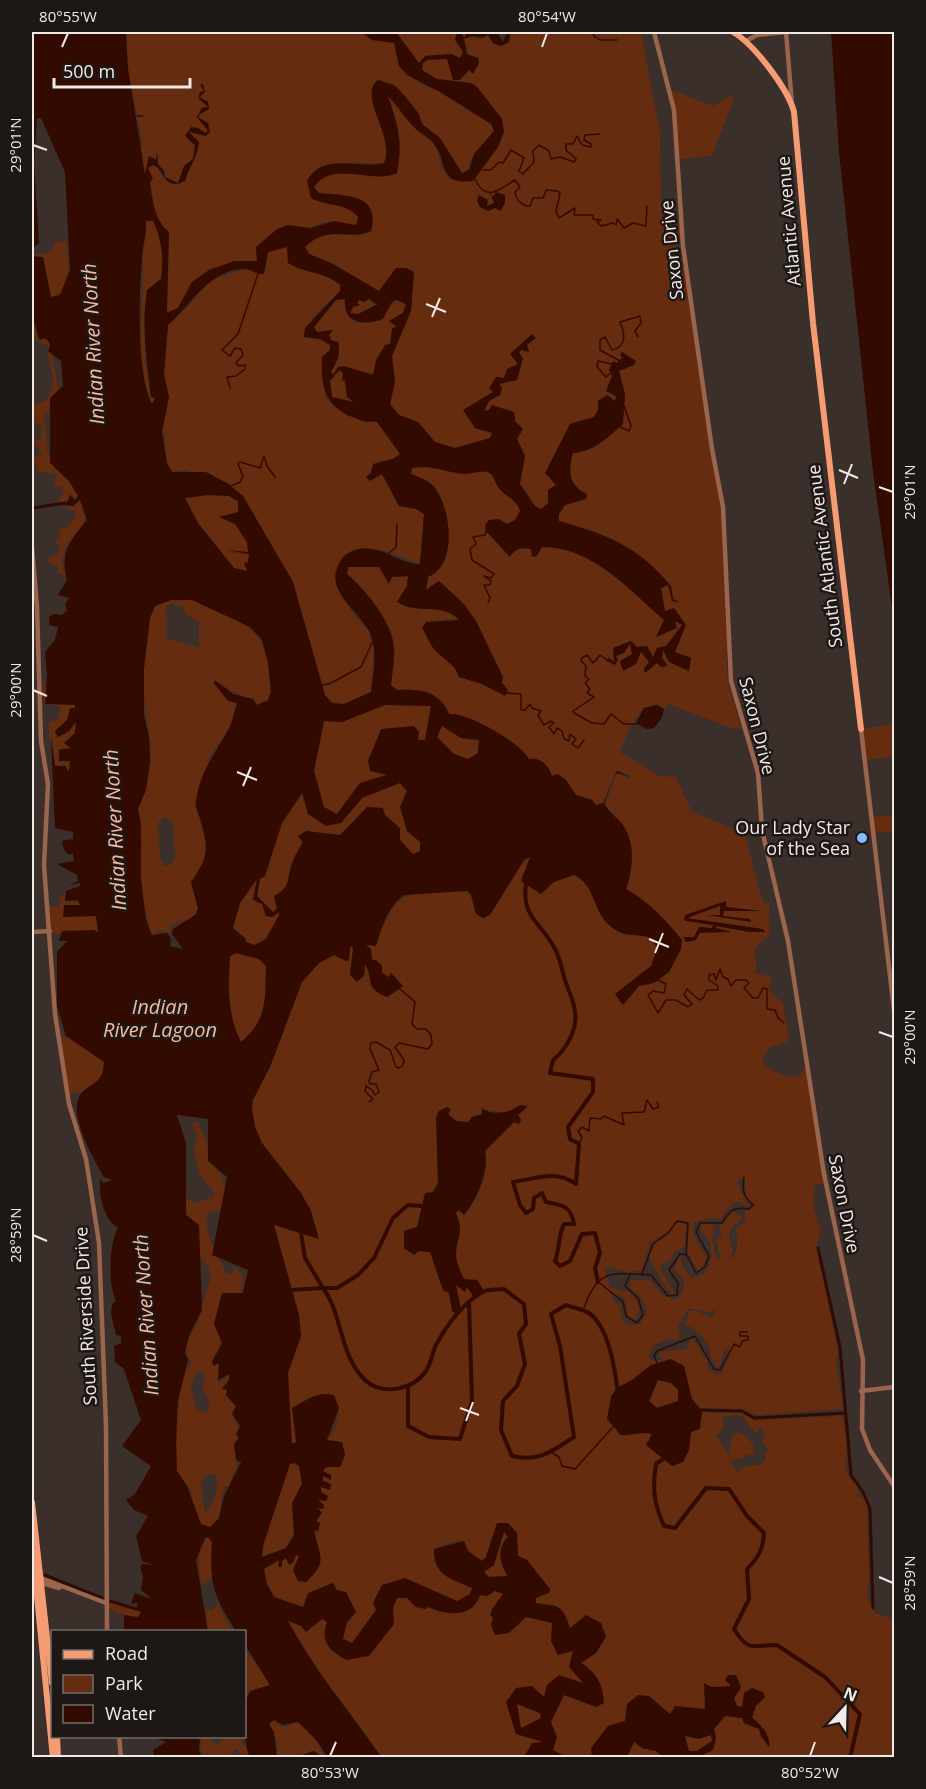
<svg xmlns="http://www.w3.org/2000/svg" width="926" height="1789" viewBox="0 0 926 1789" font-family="'Open Sans',sans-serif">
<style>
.green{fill:#652c10;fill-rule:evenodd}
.water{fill:#320a00;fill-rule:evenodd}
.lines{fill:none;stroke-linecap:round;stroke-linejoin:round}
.stream{stroke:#320a00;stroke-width:1.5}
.canal{stroke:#320a00;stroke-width:3}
.river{stroke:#320a00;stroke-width:4}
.minor{stroke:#9b654d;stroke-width:4.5}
.major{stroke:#f69c75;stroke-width:6}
.ticks{fill:none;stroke:#f2eae7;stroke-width:2}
.poi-dot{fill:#87bbfb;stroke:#1d1816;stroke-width:2}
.labels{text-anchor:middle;stroke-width:5;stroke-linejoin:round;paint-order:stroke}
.street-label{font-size:18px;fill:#f2eae7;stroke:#1d1816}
.poi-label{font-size:18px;fill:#f2eae7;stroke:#1d1816;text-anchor:end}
.water-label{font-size:20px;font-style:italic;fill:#fbb89b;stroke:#1d1816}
.neatline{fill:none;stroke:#f2eae7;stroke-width:2}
.ticks-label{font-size:15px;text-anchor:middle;fill:#f2eae7}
</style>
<rect width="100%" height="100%" fill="#3a2f2a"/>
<path class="green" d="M 126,32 L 361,32 L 372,40 L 394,43 L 396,55 L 421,84 L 440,92 L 491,124 L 494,132 L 474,154 L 465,174 L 462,173 L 440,138 L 422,124 L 419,115 L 394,85 L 374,83 C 366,111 396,138 384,163 L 339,163 L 307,181 L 327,204 C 340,206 349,206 358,217 L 357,223 L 355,225 L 324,222 L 310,228 L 288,225 L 257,261 L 234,261 L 192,282 L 178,308 L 166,313 L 169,233 C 150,220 154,188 148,168 L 153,165 L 157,167 L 163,178 L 176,186 L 186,178 C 187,165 197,162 199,142 L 188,133 L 193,131 L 208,134 L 208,123 L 199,118 L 199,115 L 206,111 L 209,105 L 205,100 L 200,99 L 204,91 L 200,92 L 199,100 L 208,104 L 208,107 L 202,108 L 197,117 L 206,125 L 208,131 L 206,133 L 202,130 L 187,131 L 189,142 L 195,145 L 193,159 L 184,166 L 178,183 C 164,178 157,169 158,154 L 156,160 L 150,156 L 145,174 L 143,173 L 140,147 L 143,146 L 128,69 Z
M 396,32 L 457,32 L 463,52 L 460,58 L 451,54 L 425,56 L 419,64 Z
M 461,32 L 467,32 L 467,37 L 481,38 L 489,35 L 493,43 L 501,46 L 509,42 L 510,32 L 641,32 L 660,133 L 661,202 L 665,228 L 681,225 L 682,239 L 676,245 L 674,254 L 677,268 L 686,268 L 723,507 L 728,652 L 713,652 L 726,653 L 728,684 L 741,728 L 734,729 L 668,704 L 666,710 L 657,704 L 643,708 L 632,726 L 630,726 L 620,752 L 660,776 L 676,777 L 692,812 L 745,833 L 760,893 L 763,901 L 769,904 L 770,934 C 742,959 761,949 755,973 L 772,977 L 769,991 L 783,1003 L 789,1037 L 786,1042 L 768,1048 L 762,1062 C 771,1071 785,1077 798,1077 L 805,1067 L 824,1183 L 814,1186 L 814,1208 L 821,1231 L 816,1246 L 838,1351 L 836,1364 L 843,1409 L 756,1415 L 742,1409 L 704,1408 L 709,1413 L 741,1413 L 756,1420 L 842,1416 L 847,1441 L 846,1467 L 848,1476 L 858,1487 L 857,1497 L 863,1496 L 867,1505 L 869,1577 L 867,1596 L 874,1612 L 894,1620 L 894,1757 L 697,1757 L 712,1751 L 716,1738 L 714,1726 L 726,1716 L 742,1718 L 744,1723 L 759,1729 L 761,1736 L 769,1746 L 765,1730 L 752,1717 L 756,1706 L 765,1697 L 763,1693 L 752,1690 L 746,1692 L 742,1707 L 737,1706 L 734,1695 L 741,1688 L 739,1680 L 734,1675 L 728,1676 L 725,1680 L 735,1687 L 711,1687 L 704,1683 L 706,1709 L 702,1710 L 678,1706 L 669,1715 L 659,1709 L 660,1707 L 650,1696 L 636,1697 L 628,1707 L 625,1721 L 609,1726 L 591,1748 L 592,1757 L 564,1757 L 557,1753 L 552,1753 L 556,1736 L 550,1723 L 564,1695 L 595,1706 L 602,1702 C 606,1684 592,1672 581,1663 L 596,1653 L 606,1635 L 601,1624 L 589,1617 L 568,1630 C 568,1613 557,1600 539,1605 L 534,1602 L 534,1597 L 550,1591 L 541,1580 L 536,1579 L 531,1566 L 515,1558 L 517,1535 L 507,1523 L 496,1526 L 486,1557 L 482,1561 L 468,1551 L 464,1541 L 455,1541 L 434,1549 L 434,1562 L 441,1573 L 472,1587 L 472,1595 L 457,1602 L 432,1591 L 427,1593 L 424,1588 L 406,1579 L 382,1585 L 374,1600 L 377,1610 L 362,1634 L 352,1643 L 343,1639 L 342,1632 L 355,1613 L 346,1592 L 339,1593 L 332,1583 L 312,1592 L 301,1610 L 290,1603 L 274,1597 L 267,1584 L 264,1569 L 280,1560 L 278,1566 L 282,1567 L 282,1561 L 287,1558 L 289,1565 L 296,1555 L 299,1555 L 293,1570 L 299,1582 L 306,1582 C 330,1561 318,1556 314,1529 L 318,1532 L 320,1524 L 316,1521 L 321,1513 L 318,1507 L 323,1509 L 324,1505 L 318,1499 L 326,1501 L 328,1496 L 321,1492 L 321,1486 L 330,1490 L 331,1484 L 323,1481 L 323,1476 L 331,1480 L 331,1475 L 323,1471 L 326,1467 L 340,1467 L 345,1455 L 342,1442 L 327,1440 C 339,1429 340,1409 334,1396 C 317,1391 307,1399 292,1408 L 297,1442 L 292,1444 L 287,1372 L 301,1336 L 299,1314 L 282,1266 L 274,1224 L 315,1238 L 318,1235 L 311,1217 L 311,1211 L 301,1193 L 262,1143 L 254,1125 L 253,1115 L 250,1115 L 251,1103 L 270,1067 L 302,982 L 319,963 L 334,955 L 349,960 L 350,946 L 353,947 L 350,975 L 357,981 L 364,976 L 365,963 C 375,979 363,988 387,997 L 398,991 L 403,986 L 392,973 L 389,981 L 387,980 L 388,976 L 381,973 L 382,966 L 376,960 L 372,960 L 371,949 L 366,945 L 376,945 C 396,884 409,893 467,891 L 471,895 L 476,914 L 483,918 L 490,915 L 524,860 L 531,857 L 521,881 L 541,894 L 554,882 L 574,875 C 595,884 593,911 609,925 C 627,941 636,931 653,939 L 657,949 L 651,966 L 615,994 L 622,1005 L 639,986 L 654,983 L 669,972 L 681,949 L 681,940 C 666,920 648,901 626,890 C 636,860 632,834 611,811 L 618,811 L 601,814 L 599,810 L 606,807 L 607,797 L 635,801 L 608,797 L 616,775 L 618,773 L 628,778 L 631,776 L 617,770 L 603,803 L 596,805 L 592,800 L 576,795 L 566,780 L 558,774 L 552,776 C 549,765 540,757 529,759 C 520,742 468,712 449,714 C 440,691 420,689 397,690 L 391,686 C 392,673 395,660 394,648 C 393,623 365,589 347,574 L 348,567 L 379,567 L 389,583 L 392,577 L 408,576 L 407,586 L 398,602 C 418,615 442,602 460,620 L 446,619 L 426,622 L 422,628 C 427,635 429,644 434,649 C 443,660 455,663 459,677 L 482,684 L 505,695 L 508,690 L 502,683 L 503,677 L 476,621 L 464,604 L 439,581 L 429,586 L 429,591 L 426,591 L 428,576 C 458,566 451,509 435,488 C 430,481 419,477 411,474 L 412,468 C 431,464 445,472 463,474 C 471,474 480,470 487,472 C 495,474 494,482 498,487 C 505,497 517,498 520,511 L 515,520 L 507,524 L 499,519 L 490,520 L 485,525 L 486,531 L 510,557 C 516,548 521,547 532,549 L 532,557 L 537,556 L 542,547 C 593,547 628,589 664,620 L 657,636 L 677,628 L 675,621 L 682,625 L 666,646 L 657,648 L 653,657 L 647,646 L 637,647 L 631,641 L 613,648 L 615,662 L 609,658 L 605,661 L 615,664 L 617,660 L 616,656 L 624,653 L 630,643 L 632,654 L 620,661 L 623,670 L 636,664 L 641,651 L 649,662 L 644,669 L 645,673 L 657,663 L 661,666 L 667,665 L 662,658 L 663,650 L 669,662 L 689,671 L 689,668 L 681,666 L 670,656 L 671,652 L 676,656 L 686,658 L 690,666 L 688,656 L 675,653 L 685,624 L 674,608 L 665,612 L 661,588 L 665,588 L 666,584 L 669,585 L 672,601 L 675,603 L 679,602 L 673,599 L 671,586 C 638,547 611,535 559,521 L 559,514 L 565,505 L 586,498 L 587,494 C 568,485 568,471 573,453 C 595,452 607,438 623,424 L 625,394 L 619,371 L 634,365 L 635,361 L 622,352 L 620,355 L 624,357 L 617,363 L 613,361 L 609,370 L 612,376 L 606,390 L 616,397 L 615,401 L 607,395 L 598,401 L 598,410 L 594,417 L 570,424 L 546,473 L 556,486 L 548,490 L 548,503 L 542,509 L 535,506 L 520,484 L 525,456 L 517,439 L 523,429 L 515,421 L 514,412 L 492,405 L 489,410 L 484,411 L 489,401 L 500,395 L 502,388 L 499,384 L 517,380 L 523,358 L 519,353 L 521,350 L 529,352 L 527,345 L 535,338 L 532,335 L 510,354 L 518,364 L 507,369 L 505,378 L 496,377 L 490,388 L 493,392 L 464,410 L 475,428 L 493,433 L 490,438 L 455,448 L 435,442 L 418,422 L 399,415 L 390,404 L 395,382 L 392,356 L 411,311 L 414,273 L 406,268 L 396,268 L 379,291 L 333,264 L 309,254 L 305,247 C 330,224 350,242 371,231 C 381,193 345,196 319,193 L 314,187 C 333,159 373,185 397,173 C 402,144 398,121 387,94 L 414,128 L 435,144 L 443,170 L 451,179 L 462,182 L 473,181 L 498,147 L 504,133 L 502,119 L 477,87 L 471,83 L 437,79 L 422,70 L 423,62 L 427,60 L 447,59 L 453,80 L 460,80 L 469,70 L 473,74 L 479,63 L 478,58 L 467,55 L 468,48 L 462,41 L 465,38 ZM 497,192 L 505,195 L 504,208 L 500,211 L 496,208 L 488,211 L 480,207 L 477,201 L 479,195 L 487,199 L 487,206 L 495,203 L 489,193 L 495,198 ZM 520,1105 L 528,1107 L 518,1115 L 521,1120 L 519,1123 L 514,1122 L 485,1151 C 490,1171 478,1199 465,1215 L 459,1209 L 456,1213 C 465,1236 456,1235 456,1255 C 456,1263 461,1272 464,1279 L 477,1280 L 484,1292 L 475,1299 L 467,1287 L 465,1291 L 456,1284 L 461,1309 L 457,1314 L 452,1311 L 449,1293 L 443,1290 L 430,1252 L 419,1251 L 414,1255 L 404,1248 L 404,1231 L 417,1227 L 425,1194 L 433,1192 L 438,1183 L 436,1118 L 439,1111 L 447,1107 L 450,1109 L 449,1114 L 456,1121 L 468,1122 L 472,1117 L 482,1114 L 482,1108 L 485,1112 C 502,1107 502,1119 520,1105 ZM 742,1178 L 746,1181 L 745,1200 L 755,1204 L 751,1210 L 745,1211 L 745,1222 L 736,1229 C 737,1241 741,1260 723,1260 L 729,1259 L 733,1251 L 729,1238 L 730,1229 L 743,1218 L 733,1211 L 719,1228 L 722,1238 L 717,1238 L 716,1241 L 721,1259 L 716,1257 L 712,1240 L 715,1226 L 710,1223 L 702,1224 L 701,1231 C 717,1242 715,1276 692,1278 L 683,1268 L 680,1255 L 674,1270 L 683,1279 C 686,1288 683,1297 673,1300 L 662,1294 L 649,1280 L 631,1280 L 630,1288 L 641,1297 L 647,1311 L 640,1324 L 629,1325 L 623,1321 L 620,1305 L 613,1300 L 611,1292 L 624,1297 L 630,1319 L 637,1318 L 640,1306 L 630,1292 L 610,1288 L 605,1270 L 610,1267 L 626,1272 L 642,1270 L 650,1242 L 667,1233 L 677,1220 L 689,1223 L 688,1253 L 699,1272 L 707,1258 C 700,1246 688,1234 696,1221 L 714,1218 L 722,1220 L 724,1212 L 737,1201 L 751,1207 L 751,1205 L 744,1201 L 743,1194 L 740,1193 L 740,1186 L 736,1183 ZM 689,1308 L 710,1313 L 716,1309 L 712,1318 L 697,1311 L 690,1311 L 684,1325 L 694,1328 L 709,1345 L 710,1355 L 719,1369 L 724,1351 L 729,1349 L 729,1357 L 722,1373 L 715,1374 L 708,1370 L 707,1360 L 692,1338 L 686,1349 L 660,1352 L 658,1355 L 664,1359 L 652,1361 L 649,1359 L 649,1352 C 660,1338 665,1340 680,1339 L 678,1325 ZM 671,1360 L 684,1366 L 692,1399 L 702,1411 L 700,1428 L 691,1432 L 689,1450 L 683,1462 L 672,1466 L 646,1445 L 652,1435 C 641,1431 632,1436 620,1435 L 607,1419 L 611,1397 L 617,1388 L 632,1380 L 651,1365 ZM 736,1415 L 742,1416 L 755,1433 L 762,1426 L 764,1436 L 762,1443 L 769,1450 L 764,1453 L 766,1459 L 762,1464 L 742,1467 L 737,1473 L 730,1460 L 744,1458 L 746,1454 L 754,1456 L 753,1444 L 743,1434 L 736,1432 L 731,1439 L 729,1457 L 716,1434 L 719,1434 L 723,1428 L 723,1417 Z
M 669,89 L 713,106 L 731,95 L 734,99 L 712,156 L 679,159 Z
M 146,221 L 153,221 C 162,239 164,260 161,279 L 150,288 L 145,361 L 151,397 L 155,398 L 153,404 L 159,411 C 129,391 147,283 142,253 C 141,243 146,231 146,221 Z
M 66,241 L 69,271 L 61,293 L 51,298 L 32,254 L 47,254 L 52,250 L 54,243 Z
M 287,247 L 295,267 L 329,277 L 340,285 L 340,291 L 313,317 L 311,339 L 320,339 L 330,345 L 325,397 L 336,408 L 366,423 L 377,421 L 400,454 L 393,459 L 380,461 L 366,477 L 381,473 L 399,506 L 416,509 L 424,514 L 420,564 L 382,550 L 334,571 L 336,586 L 354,615 L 369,631 L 374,648 L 371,692 L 344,704 L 332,703 L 325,695 L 293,582 L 243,496 L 227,483 L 185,470 L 172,472 L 166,459 L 165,433 L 162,432 L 169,397 L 164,374 L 168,325 L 187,308 L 210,280 L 246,269 L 253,272 L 266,268 L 268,252 Z
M 345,299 L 345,312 L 356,322 L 371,323 L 397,300 L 406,304 L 403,313 L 390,321 L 397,327 L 392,331 L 390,345 C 378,351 376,361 375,374 L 338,369 L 335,375 L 339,370 L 343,373 L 347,397 L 354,402 L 352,402 L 332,397 L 330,381 L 335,376 L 331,372 C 337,361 341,356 338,342 L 331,340 L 329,335 L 333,330 L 317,332 L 314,327 L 336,300 Z
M 369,299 L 376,304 L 380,303 L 358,314 L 350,313 L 359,300 Z
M 34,321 L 38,338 L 48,340 L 50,344 L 59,392 L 47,414 L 44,414 L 48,454 L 78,495 L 76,499 L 70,494 L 69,500 L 58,502 L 63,493 L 62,487 L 54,486 L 57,477 L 54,473 L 38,472 L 35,461 L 32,461 L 32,457 L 43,454 L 33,442 L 41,438 L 41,426 L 32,421 L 32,404 L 45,402 C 61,380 47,367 48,346 L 36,340 L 32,331 Z
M 208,495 L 229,496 L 238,502 L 238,512 L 220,517 L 235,524 L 247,542 L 248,552 L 231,552 L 249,554 L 248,571 L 234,568 L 198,523 L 184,499 Z
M 80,500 C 98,529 63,533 62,563 C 62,568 65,572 66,577 L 58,573 L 58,566 L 48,562 L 49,557 L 58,555 L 60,546 L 55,543 L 60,538 L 59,528 L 66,528 L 75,518 L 76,512 L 61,506 L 74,507 Z
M 192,600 C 232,620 264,620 269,672 C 270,682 272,690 268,700 L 257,705 C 243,696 230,691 216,681 L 228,700 L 237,703 L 229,729 L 210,757 L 195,804 L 206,842 L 198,909 L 195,915 L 184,922 L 180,921 L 171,926 L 170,933 L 159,930 L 154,936 L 151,933 C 146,916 142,897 141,879 C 139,857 145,835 136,814 C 145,791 155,766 149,743 L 153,747 C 143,721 137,627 157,606 C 163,599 184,600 192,600 ZM 171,604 L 184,607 L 185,614 L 199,622 L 199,647 L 167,639 L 166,605 ZM 165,817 L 173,823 L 175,859 L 170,865 L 164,866 L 160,858 L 158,823 Z
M 43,677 L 47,691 L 48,682 L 55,683 L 61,679 L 63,683 L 55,686 L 52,692 L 65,701 L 63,702 L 76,705 L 75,709 L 70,709 L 68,721 L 54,733 L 56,737 C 67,736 70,729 75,721 L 77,723 L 73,736 L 64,743 L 71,748 L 60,749 L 58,762 L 70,761 L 70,771 L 65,765 L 55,765 L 52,738 L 49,740 L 49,723 L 58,719 L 61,707 L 44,703 Z
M 385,705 L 431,706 L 425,740 L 418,740 L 389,774 L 360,783 L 337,814 L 324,807 L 314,771 L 324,721 L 342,722 Z
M 894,724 L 894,756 L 866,760 L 862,729 Z
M 442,725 L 461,738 L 479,741 L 478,753 L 468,759 L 454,754 L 437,737 Z
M 400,782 L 407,791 L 407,831 L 420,842 L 421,851 L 413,855 L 400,840 L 400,828 L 385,815 L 345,829 L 340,835 L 306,831 L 299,837 L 303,842 L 290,866 L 290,880 L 274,902 L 277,909 L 273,912 L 257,896 L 260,879 L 265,875 L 282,823 L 303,793 L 341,823 L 362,798 Z
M 894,815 L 894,831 L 874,833 L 872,817 Z
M 257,878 L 253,900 L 262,904 L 266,916 L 279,912 L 279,915 L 266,939 L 254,945 L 245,942 L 245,938 L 232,929 L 240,903 Z
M 65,893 L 65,901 L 81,903 L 80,906 L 63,917 L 96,916 L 98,932 L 62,931 L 59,934 L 51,934 L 49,906 L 59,908 L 60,896 Z
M 236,953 L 259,959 L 266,966 C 265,998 268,1020 241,1042 C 227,1014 228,987 230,956 Z
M 59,1036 L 67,1036 L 104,1050 C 105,1078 99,1092 68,1094 Z
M 166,1110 L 180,1114 L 178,1120 L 186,1199 L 196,1203 L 214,1196 L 214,1192 L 199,1174 L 194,1151 L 197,1136 L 192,1123 L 198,1122 L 207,1143 L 209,1161 L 221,1175 L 226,1192 L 222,1210 L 208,1213 C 202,1233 220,1258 227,1274 L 233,1274 L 234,1266 L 243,1275 L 242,1293 L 221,1297 L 214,1323 L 222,1343 L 212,1360 L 213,1367 L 218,1363 L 219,1382 L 229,1375 L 229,1379 L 222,1389 L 227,1390 L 227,1398 L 236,1406 C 232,1416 233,1419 239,1427 L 236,1434 L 238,1440 L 234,1447 L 237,1470 L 232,1475 L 230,1487 L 225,1486 C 219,1498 224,1519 212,1528 L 202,1526 L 193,1504 L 191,1490 L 177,1471 L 176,1424 L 181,1385 L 183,1375 L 191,1364 L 185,1347 L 199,1317 L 211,1276 L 208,1267 L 197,1253 L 195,1224 L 183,1210 ZM 203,1371 L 205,1378 L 202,1388 L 210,1401 L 208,1412 L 197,1410 L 191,1387 L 195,1374 ZM 210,1474 L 216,1476 C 220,1486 214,1506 205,1512 L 201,1484 L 204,1476 Z
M 675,1222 L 686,1224 L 685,1246 L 675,1252 L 671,1260 L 661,1265 L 660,1269 L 673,1289 L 673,1295 C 665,1289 652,1264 649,1256 L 655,1243 L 668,1235 Z
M 658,1380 L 671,1383 L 678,1390 L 678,1401 L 656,1408 L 649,1401 Z
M 294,1463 L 299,1466 L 302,1484 L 292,1503 L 294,1535 L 286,1548 L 262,1557 L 264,1540 L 290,1464 Z
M 504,1532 L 508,1537 C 496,1548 500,1565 508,1576 L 489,1577 L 484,1572 L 494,1565 Z
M 208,1537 L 212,1542 L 213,1578 L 202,1585 C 198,1565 195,1554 208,1537 Z
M 495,1590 L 503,1594 L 493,1616 L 509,1633 L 526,1617 L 552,1623 L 569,1651 L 573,1650 L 570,1663 L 591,1690 L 547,1687 L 544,1697 L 516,1690 L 513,1724 L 516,1734 L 544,1742 L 526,1753 L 524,1757 L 382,1757 L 337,1695 L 326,1684 L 288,1621 L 313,1626 L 323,1619 L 329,1621 L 329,1649 L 346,1660 C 383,1653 387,1628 396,1598 L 405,1597 L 439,1612 L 480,1595 L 488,1596 Z
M 107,1600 L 157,1618 L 130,1617 L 107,1608 Z
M 216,1605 L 218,1605 L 232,1631 L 207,1631 L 206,1608 L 212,1611 Z
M 244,1649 L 264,1674 L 276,1695 L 250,1693 L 245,1701 C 245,1683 248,1664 244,1649 Z
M 517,1704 L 540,1713 L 541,1718 L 520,1729 Z
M 273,1719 L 282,1728 L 295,1722 C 307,1726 319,1744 324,1756 L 312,1750 L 299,1757 L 277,1757 L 277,1740 L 269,1725 Z
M 712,1735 L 712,1741 L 697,1751 L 688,1751 L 685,1736 L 699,1739 Z
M 202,1737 L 212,1737 L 213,1743 L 217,1744 L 228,1737 L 241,1737 L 242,1745 L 246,1747 L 251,1757 L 242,1757 L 237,1749 L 234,1750 L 231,1757 L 206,1757 L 200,1751 Z
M 632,1741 L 638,1743 L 643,1749 L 656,1751 L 663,1757 L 627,1757 L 627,1752 Z"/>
<path class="water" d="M 32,32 L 126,32 L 128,69 L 145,174 L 149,156 L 156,160 L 157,151 L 158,164 L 164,171 L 165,177 L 178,183 L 184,166 L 193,159 L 195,145 L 185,136 L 191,127 L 198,128 L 205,133 L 208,131 L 197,117 L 202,108 L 208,107 L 198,98 L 200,92 L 204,91 L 200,85 L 203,84 L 205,92 L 199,97 L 208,102 L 209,109 L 199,115 L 199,118 L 208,123 L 210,132 L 206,136 L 189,132 L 199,142 C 197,159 189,167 185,181 C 167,190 167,177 157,167 L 153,165 L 148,168 L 153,179 L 150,182 C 152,200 155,221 169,232 L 167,313 L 178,308 L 192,282 L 209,270 L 234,261 L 257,261 L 256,247 L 277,229 L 288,225 L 310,228 L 334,221 L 355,225 L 357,223 L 358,217 C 346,202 327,207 311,198 L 307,181 C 324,151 357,170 384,163 C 396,138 357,96 378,80 L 394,85 L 405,96 L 419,114 L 422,124 L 440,138 L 462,173 L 469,170 L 474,154 L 494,131 L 491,124 L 440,92 L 407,75 L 399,66 L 394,43 L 372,40 L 361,32 L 396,32 L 419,63 L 425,56 L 451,54 L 460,58 L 463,52 L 455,40 L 457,32 L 461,32 L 464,38 L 467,32 L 497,32 L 503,42 L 507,32 L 510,32 L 509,42 L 501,46 L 493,43 L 488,35 L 482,38 L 472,36 L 464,39 L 467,54 L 478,58 L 479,63 L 473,74 L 469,70 L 460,80 L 453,80 L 447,59 L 427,60 L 423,63 L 422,70 L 437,79 L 471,83 L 477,87 L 502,119 L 504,132 L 498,147 L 473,181 C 437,185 449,164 434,144 C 430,138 421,134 416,129 C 405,119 398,106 388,96 C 398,127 403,139 397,173 C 373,185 333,159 314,187 L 319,193 C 345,196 381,193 371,231 C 350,242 329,223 305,247 L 309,254 L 333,264 L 379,291 L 396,268 L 406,268 L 414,272 L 411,311 L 392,356 L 395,382 L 390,404 L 399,415 L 418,422 L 435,442 L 455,448 L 490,438 L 492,433 L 475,428 L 463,410 L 493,392 L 489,388 L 496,377 L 504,378 L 507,369 L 518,364 L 510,354 L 532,334 L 536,338 L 527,345 L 529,352 L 521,350 L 519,353 L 523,358 L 517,380 L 499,384 L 502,388 L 500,395 L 489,401 L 484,411 L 489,410 L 492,405 L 514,412 L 515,421 L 523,429 L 517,439 L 525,456 L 520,484 L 535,506 L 541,509 L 548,503 L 548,490 L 556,485 L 545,473 L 570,424 L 594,417 L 598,410 L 598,401 L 607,395 L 615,401 L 616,396 L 606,391 L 612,376 L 609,370 L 613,361 L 617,363 L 623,357 L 620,356 L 622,352 L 636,361 L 634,365 L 619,371 L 625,394 L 623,424 C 607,438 595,451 573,453 C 568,471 568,485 587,494 L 586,499 L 565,505 L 559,514 L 559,521 C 611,536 637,546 671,586 L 673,599 L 680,602 L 672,601 L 668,585 L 661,588 L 665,611 L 674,608 L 686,625 L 675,652 L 691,658 L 689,671 L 669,662 L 663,650 L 662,658 L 668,666 L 661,667 L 657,663 L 645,673 L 644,669 L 649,662 L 641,652 L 636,664 L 623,671 L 620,661 L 632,654 L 630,644 L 624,653 L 616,656 L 618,660 L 615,665 L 605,660 L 609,658 L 614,662 L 613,648 L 631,641 L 637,647 L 647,646 L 653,657 L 657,648 L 666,646 L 682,625 L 675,621 L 677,628 L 656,637 L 664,620 C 628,589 593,547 542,547 L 537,556 L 532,557 L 531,549 C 521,547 515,548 510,557 L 486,531 L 485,525 L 489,520 L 499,519 L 507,524 L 515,520 L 520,511 C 517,499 505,497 498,487 C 494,482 495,474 487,472 C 480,470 471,474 464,474 C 445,472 431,464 412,468 L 411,474 C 419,477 430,481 435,488 C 451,509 458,565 428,577 L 426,590 L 439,581 L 464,604 L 476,621 L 503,677 L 502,683 L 508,690 L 505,696 L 482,684 L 459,677 C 455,663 443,660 434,649 C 429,643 427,635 422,628 L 426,622 L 459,620 C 441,601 419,616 397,602 L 407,586 L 408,576 L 392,577 L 389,584 L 379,567 L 348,567 L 347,574 C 365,589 393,623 394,648 C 395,660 392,673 391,685 L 397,690 C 420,689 440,691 449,714 C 467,712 520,742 529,759 C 540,757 549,765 552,776 L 558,774 L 566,780 L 576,795 L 592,800 L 596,805 L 603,803 L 617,771 L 630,777 L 618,773 L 615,775 L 604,803 C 608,812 617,817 623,825 C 636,845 633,868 626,889 C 648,901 666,920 682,940 L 681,949 L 669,972 L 654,983 L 639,986 L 623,1005 L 615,994 L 651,966 L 657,949 L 653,939 C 636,931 627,941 609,925 C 593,911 595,884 574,875 L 554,882 L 541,894 L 521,881 L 530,857 L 524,860 L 490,915 L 483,918 L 476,914 L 471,895 L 467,891 L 404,895 C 388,906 382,927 376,946 L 366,945 L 371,949 L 372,960 L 376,960 L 382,966 L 382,973 L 388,976 L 387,980 L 391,973 L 403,986 L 387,997 C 364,988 374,980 365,964 L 364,976 L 357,982 L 350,975 L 353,948 L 350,946 L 349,960 L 346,961 L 334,955 L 319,963 L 302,982 L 270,1067 L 253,1100 L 252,1108 L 255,1127 L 262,1143 L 301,1193 L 311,1211 L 319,1239 L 274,1225 L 299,1315 L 301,1336 L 288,1373 L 292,1444 L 296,1442 L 292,1408 C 307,1400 317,1391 334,1395 L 339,1408 L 327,1440 L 342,1442 L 345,1455 L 340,1467 L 326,1467 L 323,1471 L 331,1475 L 331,1480 L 323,1476 L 323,1481 L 331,1484 L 330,1490 L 321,1487 L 321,1492 L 328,1496 L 326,1501 L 318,1500 L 324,1505 L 323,1509 L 318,1508 L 322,1513 L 316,1521 L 320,1523 L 318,1532 L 314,1530 C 319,1556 329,1561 306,1582 L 298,1581 L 293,1570 L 299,1556 L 296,1555 L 293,1563 L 289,1565 L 286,1558 L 282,1561 L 282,1567 L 278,1567 L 279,1560 L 264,1569 L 267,1584 L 274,1597 L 303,1607 L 308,1593 L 333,1583 L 337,1590 L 346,1592 L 356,1612 L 347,1622 L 343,1639 L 352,1643 L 376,1610 L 373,1603 L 382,1585 L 405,1578 L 457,1601 L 470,1594 L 472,1588 C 450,1578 434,1576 434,1549 L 464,1541 L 468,1551 L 482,1561 L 486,1557 L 497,1523 L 508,1523 L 517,1533 L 518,1556 L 527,1560 L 550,1589 L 549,1593 L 536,1598 L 536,1603 C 559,1608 561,1601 570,1628 L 586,1615 L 601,1623 L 606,1637 L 596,1653 L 581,1663 C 596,1672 603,1684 604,1703 L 596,1707 L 564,1695 L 551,1722 L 557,1737 L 553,1750 L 566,1757 L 524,1757 L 532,1743 L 543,1742 L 516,1734 L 506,1702 L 516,1688 L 532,1686 L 544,1697 L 547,1685 L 559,1675 L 583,1683 L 569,1667 L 573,1651 L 558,1655 L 551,1641 L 552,1623 L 526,1617 L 509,1633 L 495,1635 L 491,1625 L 493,1617 L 490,1616 L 492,1609 L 503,1594 L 495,1591 L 487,1596 L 480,1595 C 473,1618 447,1616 429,1607 L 425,1609 L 416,1607 L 407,1598 L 397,1598 L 393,1608 L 394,1624 L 369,1656 L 346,1660 C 329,1649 320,1643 327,1622 L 322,1619 L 306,1632 L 301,1626 L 288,1621 C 314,1670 350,1712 382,1758 L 297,1757 L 314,1751 L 321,1756 L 326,1755 L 317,1741 L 298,1722 L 283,1725 L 274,1720 L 269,1724 L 274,1732 L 277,1757 L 250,1757 C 243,1743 241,1706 250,1691 L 270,1685 L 245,1645 L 244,1632 L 236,1631 C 214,1596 209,1585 212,1542 L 208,1537 L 205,1538 L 196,1560 L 208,1631 L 124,1631 L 124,1615 L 138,1617 L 141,1612 L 108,1601 L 136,1609 L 138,1603 L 131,1604 L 135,1593 L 152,1599 L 141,1590 L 143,1576 L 140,1567 L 142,1564 L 153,1565 L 142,1561 L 136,1536 L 148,1516 L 134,1510 L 126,1500 L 135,1494 L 151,1466 L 122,1446 L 141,1420 L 124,1369 L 115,1362 L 114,1346 L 121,1343 L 121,1336 L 116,1335 L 111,1314 L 112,1304 L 116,1301 C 108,1287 109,1242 118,1228 C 102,1218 99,1193 100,1178 L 103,1183 L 112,1180 L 104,1177 C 94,1160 66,1111 81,1094 C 92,1081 103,1085 104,1062 L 66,1036 L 57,1006 L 57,952 L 67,941 L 59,941 L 62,931 L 94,930 L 98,932 L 96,916 L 63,917 L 64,905 L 80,905 L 78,900 L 65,901 L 66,891 L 80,886 L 80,883 L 69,885 L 78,881 L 77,875 L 57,864 L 74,861 L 73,853 L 69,855 L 64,850 L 62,841 L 73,839 L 73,832 L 55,828 L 51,738 L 55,766 L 65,766 L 69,772 L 70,761 L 59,761 L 59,750 L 71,748 L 64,743 L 75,733 L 76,722 L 69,731 L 58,737 L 55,731 L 67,720 L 70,708 L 75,708 L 75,705 L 45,704 L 47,675 L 45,652 L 55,640 L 58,627 L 49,625 L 49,617 L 54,614 L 62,615 L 67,610 L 65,605 L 69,598 L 58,595 L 67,580 C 60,552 69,542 87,520 L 80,500 L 73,506 L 66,505 L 70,495 L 75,500 L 78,496 L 69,481 L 50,463 L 50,398 L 63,386 L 61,361 L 48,351 L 50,344 L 46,338 L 39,340 L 35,324 L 32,322 L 32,256 L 43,257 L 51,297 L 60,295 L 70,270 L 65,172 L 41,118 L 37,118 L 34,164 L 39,243 L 32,249 ZM 146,221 L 153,221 C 162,239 164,260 161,279 L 147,290 C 141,327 147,361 151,397 L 155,398 L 152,404 C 136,371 139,295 142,258 C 143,245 147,233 146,221 ZM 287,247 L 288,263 C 304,273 326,272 340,285 L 340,291 L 305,328 L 304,337 L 320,339 L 330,345 L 330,350 L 322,357 C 320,393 328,411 364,421 C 368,423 372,420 377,422 L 400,454 L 393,459 L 373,464 L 371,473 L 366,477 L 370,481 L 382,474 L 399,506 L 416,509 L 424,514 L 420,564 C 399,564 381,544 358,549 C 350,551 343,555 340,562 C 323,591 359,610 370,633 C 378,650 373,674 371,692 L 344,704 L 332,703 L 325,695 L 293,582 L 243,496 L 227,483 L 206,472 L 172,472 L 167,464 L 162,432 L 169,397 L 164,374 L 168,325 C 191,305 210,268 246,269 C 253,270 257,275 264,274 L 268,252 ZM 345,299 C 343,324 364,326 383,319 L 392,302 L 397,300 L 406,304 L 403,313 L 389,321 L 397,327 L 392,328 L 390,344 L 385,345 L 376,360 L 373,375 L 344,366 L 338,367 L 333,375 L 331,372 C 337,361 341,356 338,342 L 331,340 L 329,335 L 333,330 L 317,332 L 314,327 L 336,300 ZM 369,299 L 376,304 L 380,303 L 358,314 L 350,313 L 353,307 L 360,305 L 357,303 L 359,300 L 364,302 ZM 339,370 L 343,373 L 342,381 L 345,380 L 347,397 L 354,402 L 332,397 L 330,381 ZM 208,495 L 229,496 L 238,501 L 238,512 L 219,517 L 235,524 L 247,542 L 248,552 L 226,550 L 249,554 L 248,562 L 244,563 L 247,571 L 234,568 L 198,523 L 185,498 ZM 171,600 L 192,600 L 250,627 L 262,640 L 268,663 L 271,692 L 268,700 L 257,705 L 253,699 L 233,694 L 216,681 L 213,682 L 228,701 L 237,703 C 234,712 233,722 228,730 C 216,753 199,773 196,801 C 195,807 198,813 200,818 C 209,850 209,856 191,882 L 198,909 L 195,915 L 173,929 L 172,934 L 183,949 L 170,946 L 171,938 L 167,933 L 152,935 L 146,920 L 141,879 L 141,824 L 138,809 L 146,790 L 150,761 L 149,737 L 144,715 L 144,669 L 150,618 L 155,606 ZM 385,705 L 431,706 L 425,740 L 418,740 L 419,732 L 414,726 L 381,729 L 368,761 L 370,771 L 387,775 L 360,783 L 337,814 L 324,807 L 314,771 L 324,721 L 342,722 ZM 442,726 L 461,738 L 479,740 L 478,753 L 468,759 L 454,754 L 437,737 ZM 400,783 L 407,791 L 400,807 L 407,831 L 420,842 L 420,851 L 413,854 L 400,840 L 400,828 L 385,815 L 383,808 L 367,807 L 340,835 L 306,831 L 298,836 L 303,842 C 299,849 294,856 292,864 C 286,880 292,886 274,896 L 277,908 L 273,912 L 257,896 L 260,879 L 265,876 L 282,823 L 302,793 L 308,814 L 326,826 L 341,823 L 362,798 ZM 257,879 L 253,900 L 262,904 L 266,916 L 273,917 L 279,912 L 279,915 L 266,939 L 255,945 L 246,942 L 245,938 L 233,928 L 240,903 ZM 236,953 L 259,959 L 266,966 C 265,998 268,1020 241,1042 C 227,1015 228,986 230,956 ZM 177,1115 L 208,1119 L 208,1161 L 227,1177 L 212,1255 L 248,1270 L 243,1293 L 222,1293 L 214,1324 L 222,1343 L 212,1362 L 214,1366 L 218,1363 L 219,1365 L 218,1380 L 230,1374 L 228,1382 L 222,1388 L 227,1390 L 226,1395 L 236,1406 L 232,1414 L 240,1426 L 236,1435 L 239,1438 L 234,1444 L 236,1460 L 240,1462 L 244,1456 L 224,1496 L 219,1518 L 210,1527 L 201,1524 L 187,1486 L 177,1471 L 176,1443 L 178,1401 L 188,1360 L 185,1353 L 189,1336 L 202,1310 L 199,1225 L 186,1215 L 186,1143 ZM 294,1463 L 299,1466 L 302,1484 L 292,1503 L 294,1535 L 286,1548 L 262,1557 L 263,1546 L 290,1464 ZM 504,1532 L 508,1537 C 496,1548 500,1565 508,1576 L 489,1577 L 484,1572 L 494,1565 ZM 517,1704 L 540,1713 L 541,1718 L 521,1728 Z
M 831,32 L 894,32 L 894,622 L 873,472 L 839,152 Z
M 490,192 L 493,197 L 496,192 L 505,195 L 505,203 L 500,211 L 495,208 L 488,211 L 480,207 L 477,201 L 479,195 L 488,200 L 487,206 L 494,203 Z
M 657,705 L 664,709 L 662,718 L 654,728 L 647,729 L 636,723 L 644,708 Z
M 726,901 L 726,907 L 762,911 L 724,911 L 723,916 L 750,919 L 751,922 L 707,915 L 720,915 L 720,906 L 687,918 L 763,929 L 765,932 L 749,932 L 716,926 L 716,928 L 732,932 L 700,933 L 696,940 L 686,942 L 683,937 L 694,937 L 699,927 L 712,928 L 713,925 L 686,921 L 684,920 L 685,915 Z
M 520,1105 L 528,1106 L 518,1115 L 521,1120 L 519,1124 L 514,1122 L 485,1151 C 489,1171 477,1199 464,1215 L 459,1210 L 456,1213 C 465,1236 456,1235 456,1255 C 456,1263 461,1272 464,1279 L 477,1280 L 485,1292 L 475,1299 L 467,1287 L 465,1292 L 456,1285 L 461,1309 L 457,1314 L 452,1311 L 449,1293 L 443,1290 L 430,1252 L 419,1251 L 414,1255 L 404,1248 L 404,1231 L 417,1227 L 425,1193 L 433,1192 L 438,1183 L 436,1118 L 439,1111 L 447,1107 L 451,1109 L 448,1114 L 456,1121 L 468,1122 L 472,1117 L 482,1114 L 482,1108 C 491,1116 510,1113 520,1105 Z
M 671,1359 L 684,1366 L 692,1399 L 702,1411 L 700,1429 L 691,1432 L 689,1450 L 683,1462 L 672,1466 L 646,1445 L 652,1434 C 641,1431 632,1436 621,1435 L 607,1419 L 611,1397 L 617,1388 L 632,1380 L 651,1365 ZM 658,1380 L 671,1383 L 678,1390 L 678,1401 L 657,1408 L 649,1401 Z
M 728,1675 L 736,1675 L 741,1688 L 734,1698 L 737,1706 L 742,1707 L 744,1693 L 752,1688 L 763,1692 L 765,1697 L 756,1706 L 752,1717 C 761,1726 771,1734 769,1747 L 761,1736 L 759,1729 L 744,1723 L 742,1718 L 725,1716 L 714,1729 L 716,1738 L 713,1750 L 698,1757 L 663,1757 L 656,1751 L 642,1748 L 634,1742 L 627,1757 L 592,1757 L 591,1748 L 608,1726 L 625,1721 L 627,1704 L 638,1695 L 649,1696 L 670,1714 L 675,1706 L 705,1709 L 704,1683 L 712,1687 L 731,1686 L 725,1680 ZM 685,1736 L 699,1739 L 711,1735 L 712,1741 L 697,1751 L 689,1751 Z
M 152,1737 L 200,1737 L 199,1751 L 202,1757 L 154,1757 L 153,1750 L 166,1742 Z"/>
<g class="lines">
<path class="stream" d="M 593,32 L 594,36 L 600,40 L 617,40
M 137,116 L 143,116
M 483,170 L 491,170 L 499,162 L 503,163 L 511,150 L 524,158 L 519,171 L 523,174 L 534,162 L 533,151 L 539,145 L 549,151 L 551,159 L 560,157 L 574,162 L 576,159 L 566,150 L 566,144 L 573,144 L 577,136 L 582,145 L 591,147 L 591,144 L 584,140 L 585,135 L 600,134
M 475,179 C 486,203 499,190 515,180 L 520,187 L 515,192 C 516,200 519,202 526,206 L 530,206 L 533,198 L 543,198 L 546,190 L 558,191 L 560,194 L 556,211 L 559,218 L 575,208 L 574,215 L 593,215 L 593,219 L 601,220 L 597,222 L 601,226 L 613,223 L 616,225 L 617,219 L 624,228 L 633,223 L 646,226 L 647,206
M 620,361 L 600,350 L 600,340 L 605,337 L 612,350 C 627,347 625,333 620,322 L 640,316 L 641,323 L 635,331 L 638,337
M 611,373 L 606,377 L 597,367 L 598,361 L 612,364
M 230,388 L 227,377 L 236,376 L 245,369 L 245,365 L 239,366 L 236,363 L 243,355 L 241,349 L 235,348 L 230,356 L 222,350 L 238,334 L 258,274
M 620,427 L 629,431 L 631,426 L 624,406
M 231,486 L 240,482 L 243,476 L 238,464 L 240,462 L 260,468 L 264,456 L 267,466 L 275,477
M 486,531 L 485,535 L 473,537 L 476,544 L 470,549 L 472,560 L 494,574 L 491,578 L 484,576 L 491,581 L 490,585 L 484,585 L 490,598 L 488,603
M 389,553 L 396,547 L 397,524
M 606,659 L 600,655 L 593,663 L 587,655 L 582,658 L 581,661 L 586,666 L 585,676 L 589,679 L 585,683 L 590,689 L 587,693 L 594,697 L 573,711 L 574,713 L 592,723 L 604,724 L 611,714 L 624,724 L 637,724
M 321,685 L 329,684 L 361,667 L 372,643
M 506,693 L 521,694 L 521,710 L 525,710 L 530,704 L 532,708 L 541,711 L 538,715 L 544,725 L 551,721 L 554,723 L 549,727 L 554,734 L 557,728 L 562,731 L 564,739 L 569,741 L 570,734 L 576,739 L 572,744 L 578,748 L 584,740
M 658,980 L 666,984 L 664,993 L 653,991 L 648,995 L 658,1013 L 666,1000 L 676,1000 L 688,1007 L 692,1004 L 684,995 L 687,989 L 699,1000 L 703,998 L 707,990 L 718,990 L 718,986 L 709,980 L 709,975 L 714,974 L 716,980 L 720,969 L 723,977 L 728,979 L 731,986 L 736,980 L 746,980 L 749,983 L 744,988 L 753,998 L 758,998 L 763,988 L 767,989 L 767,1009 L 775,1010 L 778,1018 L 784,1023
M 369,1102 L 373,1099 L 365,1091 L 366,1086 L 372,1090 L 375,1095 L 379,1092 L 376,1084 L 370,1084 L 369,1081 L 372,1072 L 379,1070 L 370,1049 L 371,1043 L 376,1042 L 390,1050 L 396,1067 L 399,1068 L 403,1065 L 404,1060 L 395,1047 L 399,1043 L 428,1049 L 432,1044 L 431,1035 L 426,1029 L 417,1029 L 412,1024 L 415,1002 L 400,989
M 579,1144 L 582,1137 L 578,1131 L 582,1127 L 589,1131 L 590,1118 L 601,1119 L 604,1116 L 624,1125 L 622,1113 L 644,1112 L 647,1100 L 653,1109 L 659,1107 L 657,1102
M 642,1274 L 653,1244 L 669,1232 L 677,1221 L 688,1223 L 686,1254
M 600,1283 L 623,1302 L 626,1316 L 637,1323 L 643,1315 L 638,1298 L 625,1286 L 630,1275
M 583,1311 C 597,1267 612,1273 651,1275 L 668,1296 L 677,1295 L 678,1283 L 669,1270 L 680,1254 L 687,1255 L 696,1273 L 705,1267 L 709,1256 L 696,1232 L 700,1223 L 722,1223 C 729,1211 734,1206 749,1209 L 753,1205 C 743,1196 742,1190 744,1177
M 657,1363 L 654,1356 L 657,1351 L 695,1336 L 714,1369 L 720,1370 L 734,1344 L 740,1347 L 742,1341 L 748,1340 L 748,1336 L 740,1336 L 740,1332 L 747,1332
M 551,1452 L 559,1457 L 562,1466 L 575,1469 L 613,1427"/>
<path class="canal" d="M 32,508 L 66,503
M 818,1248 L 840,1347 L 851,1475 L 863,1492 L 870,1509 L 873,1608
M 701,1410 L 742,1411 L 754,1418 L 846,1413
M 45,1575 L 102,1598
M 110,1601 L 136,1609"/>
<path class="river" d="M 526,884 C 521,918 542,923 555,949 C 560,958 562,970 565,980 C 568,990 574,1001 575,1011 C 578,1029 566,1050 553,1060 L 550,1073 L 593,1079 L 593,1092 L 568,1127 L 570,1139 L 579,1144 L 576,1184 C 555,1169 536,1179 513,1182 L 520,1205 L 526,1213 L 533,1209 L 534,1198 L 542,1193 L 546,1202 C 563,1205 571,1206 574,1224 L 564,1224 C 558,1236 560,1248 555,1261 L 560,1266 L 570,1261 L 582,1234 L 595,1233 L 600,1253 L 595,1268 L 598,1282
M 301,1233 L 305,1258 L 323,1288 L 337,1288 L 358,1275 L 374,1258 L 393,1218 L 408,1205 L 421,1206
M 291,1290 L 323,1288 C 343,1315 339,1355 365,1380 C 382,1396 413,1390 426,1371 C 431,1364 432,1353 436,1345 C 446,1326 465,1300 485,1291 C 490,1289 498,1290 504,1289 L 524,1304 L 526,1324 L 519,1334 L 525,1364 L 517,1386 L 503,1401 L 501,1430 L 512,1456 C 539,1462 551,1452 574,1437 L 560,1346 L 551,1314 L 566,1305 C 573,1308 583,1309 589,1313 C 609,1327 615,1370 618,1393
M 408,1386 L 408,1426 L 429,1437 L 460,1439 L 472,1401 L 469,1304
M 666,1457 L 656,1464 C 652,1488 654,1504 664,1526 L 675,1528 L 706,1488 L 729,1489 L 747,1516 L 764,1533 C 763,1549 759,1557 747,1569 L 749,1599 L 734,1629 C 749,1653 752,1645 777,1645 L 825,1677 L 860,1714 L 850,1758"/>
<path class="minor" d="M 654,32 L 674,110 L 683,246 L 712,449 L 723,507 L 731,681 L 758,773 L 762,830 L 788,941 L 824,1174 L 863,1360 L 862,1429 L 870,1450 L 894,1486
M 786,32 L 792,105
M 746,41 L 757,35 L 786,32
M 32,547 L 37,607 L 41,741 L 48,784 L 44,865 L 55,1014 L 69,1104 L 86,1159 L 99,1243 L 106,1426 L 107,1632
M 861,729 L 894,1010
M 32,932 L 50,931
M 861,1391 L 894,1387
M 41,1578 L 106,1603
M 42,1583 L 59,1588
M 119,1736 L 121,1758"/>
<path class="major" d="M 733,32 C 754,44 788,89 794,112 L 813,323 L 861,729
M 32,1502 L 52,1683
M 32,1546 L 53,1758
M 57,1736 L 58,1758"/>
</g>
<path class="ticks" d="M 62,47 L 68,33M 542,47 L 547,33M 33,145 L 47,150M 426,304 L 446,312M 432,317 L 440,298M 839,470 L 858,478M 844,484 L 852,464M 879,487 L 893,492M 33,690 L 47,696M 237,772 L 257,780M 243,786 L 251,767M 649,939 L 669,947M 655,953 L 663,933M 879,1032 L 893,1037M 33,1235 L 47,1241M 460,1408 L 479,1415M 466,1421 L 473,1402M 879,1577 L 893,1583M 330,1756 L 336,1742M 810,1756 L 815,1742"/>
<circle class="poi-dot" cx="862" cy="838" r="6"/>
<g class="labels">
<g class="street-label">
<text transform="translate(789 221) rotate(-95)" y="6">Atlantic Avenue</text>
<text transform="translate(672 250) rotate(-96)" y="6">Saxon Drive</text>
<text transform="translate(825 556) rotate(-97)" y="6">South Atlantic Avenue</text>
<text transform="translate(757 726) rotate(76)" y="6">Saxon Drive</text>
<text transform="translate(844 1204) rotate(79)" y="6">Saxon Drive</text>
<text transform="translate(86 1316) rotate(-93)" y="6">South Riverside Drive</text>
</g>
<g class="poi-label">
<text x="850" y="834">Our Lady Star<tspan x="850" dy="21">of the Sea</tspan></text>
</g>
<g class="water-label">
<text transform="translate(93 344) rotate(-93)" y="7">Indian River North</text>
<text transform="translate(115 830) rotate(-93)" y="7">Indian River North</text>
<text x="160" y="1014">Indian<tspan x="160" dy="23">River Lagoon</tspan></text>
<text transform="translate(146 1315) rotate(-94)" y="7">Indian River North</text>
</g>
</g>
<rect width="926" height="1789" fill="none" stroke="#1d1816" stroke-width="66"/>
<rect x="51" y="1630" width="195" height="108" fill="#1d1816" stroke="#726c6a" stroke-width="1.5"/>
<rect x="63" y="1650" width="30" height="9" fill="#f69c75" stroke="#726c6a" stroke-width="1.5"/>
<text x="105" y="1660" font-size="18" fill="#f2eae7">Road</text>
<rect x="63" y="1675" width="30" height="18" fill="#652c10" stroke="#726c6a" stroke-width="1.5"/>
<text x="105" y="1690" font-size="18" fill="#f2eae7">Park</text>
<rect x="63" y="1705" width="30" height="18" fill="#320a00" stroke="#726c6a" stroke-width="1.5"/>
<text x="105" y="1720" font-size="18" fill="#f2eae7">Water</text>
<g transform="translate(845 1708) rotate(22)" stroke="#1d1816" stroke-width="4.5" paint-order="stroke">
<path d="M0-4.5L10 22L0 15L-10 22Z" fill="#f2eae7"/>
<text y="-9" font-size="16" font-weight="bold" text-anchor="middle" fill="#f2eae7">N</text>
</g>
<path d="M54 78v9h136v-9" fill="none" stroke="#f2eae7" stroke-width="3"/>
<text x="63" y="78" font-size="18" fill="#f2eae7" stroke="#1d1816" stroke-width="4.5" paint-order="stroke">500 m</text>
<rect x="33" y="33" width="860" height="1723" class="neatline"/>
<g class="ticks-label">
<text x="68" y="22">80°55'W</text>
<text x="547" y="22">80°54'W</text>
<text transform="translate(16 145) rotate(-90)" y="5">29°01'N</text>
<text transform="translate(910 492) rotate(-90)" y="5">29°01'N</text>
<text transform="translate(16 690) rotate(-90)" y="5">29°00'N</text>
<text transform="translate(910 1037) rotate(-90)" y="5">29°00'N</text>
<text transform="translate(16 1235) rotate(-90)" y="5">28°59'N</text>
<text transform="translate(910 1583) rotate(-90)" y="5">28°59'N</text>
<text x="330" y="1778">80°53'W</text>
<text x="810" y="1778">80°52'W</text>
</g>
</svg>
